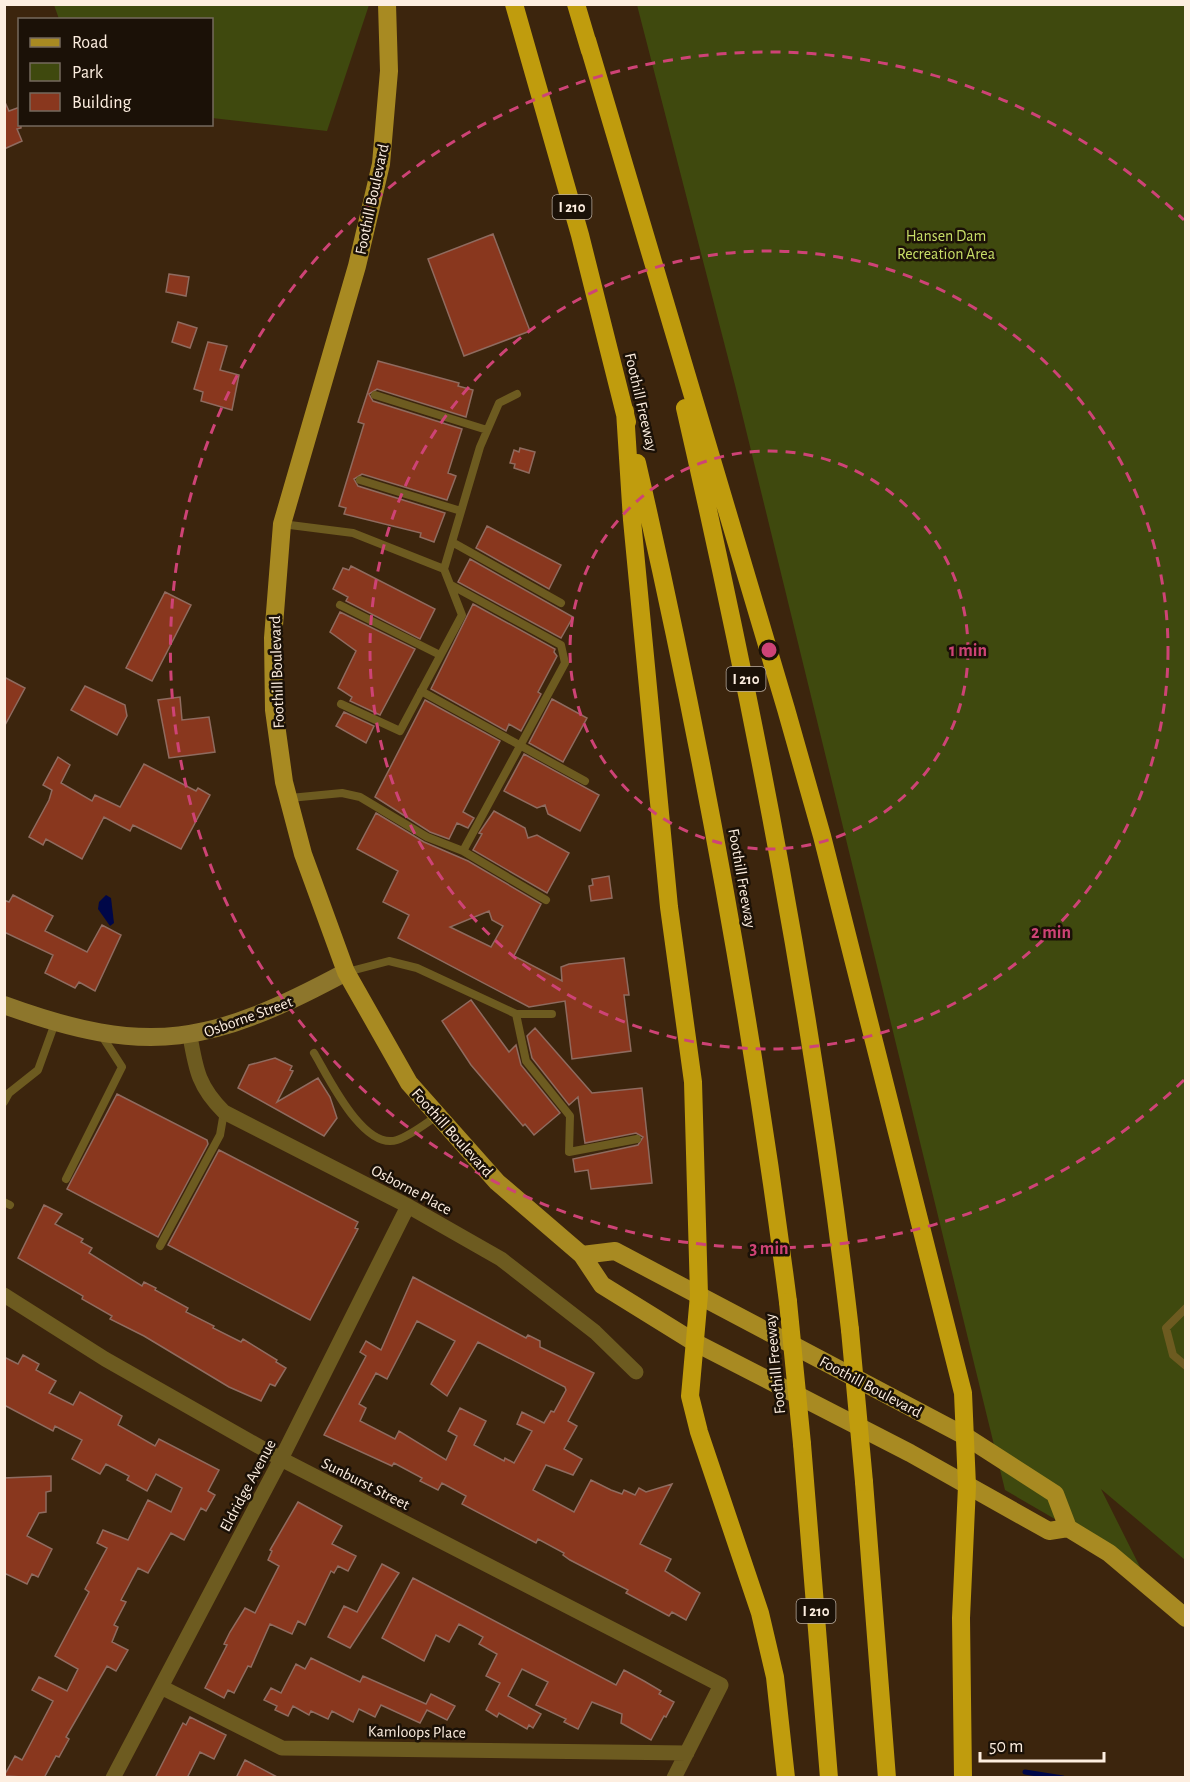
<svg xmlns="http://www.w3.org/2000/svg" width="1190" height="1782" viewBox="0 0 1190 1782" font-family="'Alegreya Sans',sans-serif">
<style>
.green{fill:#3f490e}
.water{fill:#000748}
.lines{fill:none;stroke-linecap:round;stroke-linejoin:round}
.stream{stroke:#000748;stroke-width:5}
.building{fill:#89371e;stroke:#8f6b5f;stroke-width:1.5;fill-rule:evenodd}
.lane{stroke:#6d5b20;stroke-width:8}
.street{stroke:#6d5b20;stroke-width:15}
.secondary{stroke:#8d762c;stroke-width:18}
.primary{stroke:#a88a22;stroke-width:18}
.highway{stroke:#c09c0d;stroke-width:18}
.highway-bridge{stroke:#c09c0d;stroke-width:18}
.ring{fill:none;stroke:#ce4376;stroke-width:3;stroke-dasharray:10 8}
.labels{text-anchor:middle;stroke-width:5;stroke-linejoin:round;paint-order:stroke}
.shield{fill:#1b1107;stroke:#b9ac9f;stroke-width:1.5}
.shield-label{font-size:15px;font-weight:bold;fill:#fdeee0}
.street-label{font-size:16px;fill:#fdeee0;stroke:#1b1107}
.park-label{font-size:16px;fill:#c8de67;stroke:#1b1107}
.centre{fill:#ce4376;stroke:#1b1107;stroke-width:3}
.ring-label{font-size:18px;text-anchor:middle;font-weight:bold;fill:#ce4376;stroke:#1b1107;stroke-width:5;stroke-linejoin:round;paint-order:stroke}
</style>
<rect width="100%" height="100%" fill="#3c250d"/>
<path class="green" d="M 54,5 L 54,4 L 369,5 L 327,131 L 212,118 L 212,20 L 59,19 Z
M 637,5 L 1185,5 L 1185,1560 L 1101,1489 L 1141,1569 L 1005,1490 L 735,385 Z"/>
<path class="water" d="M 106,895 L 111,898 L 114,923 L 110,926 L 98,909 L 99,902 Z"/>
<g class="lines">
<path class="stream" d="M 1025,1772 L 1063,1778"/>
</g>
<path class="building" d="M 4,100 L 9,111 L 20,107 L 21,128 L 17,129 L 22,141 L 4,149 Z
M 493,234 L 530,331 L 464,356 L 428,259 Z
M 169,274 L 189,277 L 186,296 L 166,292 Z
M 178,322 L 197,328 L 190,348 L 172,342 Z
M 208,342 L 227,346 L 220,370 L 239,375 L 232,410 L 201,401 L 203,392 L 194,389 Z
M 378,361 L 459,383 L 458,386 L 473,390 L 466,417 L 377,389 L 369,394 L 373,401 L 462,429 L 448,473 L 456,476 L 447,500 L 362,474 L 354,479 L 358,486 L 445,513 L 434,542 L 420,537 L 421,533 L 344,514 L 346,508 L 339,506 L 364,424 L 358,422 Z
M 520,448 L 535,452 L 529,473 L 514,468 L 515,464 L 510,463 L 514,450 L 519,452 Z
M 487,526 L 561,565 L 549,589 L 476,548 Z
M 470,559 L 573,617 L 561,638 L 458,582 Z
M 351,566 L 435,609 L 420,639 L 346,601 L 348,597 L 333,589 L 343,568 L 349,570 Z
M 165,592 L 191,605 L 152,681 L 126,668 Z
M 473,604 L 555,649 L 554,652 L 557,656 L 538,692 L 541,694 L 521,731 L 509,724 L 506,731 L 431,689 Z
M 340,612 L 415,649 L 380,715 L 350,701 L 352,697 L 338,688 L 356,651 L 330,632 Z
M 4,677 L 25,688 L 4,727 Z
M 85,686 L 125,705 L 127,716 L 117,735 L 71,710 Z
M 180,697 L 182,720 L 209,717 L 215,752 L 169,758 L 158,700 Z
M 552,699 L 587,718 L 563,762 L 529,743 Z
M 425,700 L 500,741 L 463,812 L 474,818 L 468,828 L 457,823 L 449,839 L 430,832 L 375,797 Z
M 344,712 L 374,726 L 366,743 L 336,726 Z
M 524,754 L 599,795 L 580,831 L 548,814 L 545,805 L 537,808 L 504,791 Z
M 58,757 L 70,765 L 61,783 L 92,801 L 95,795 L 120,807 L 144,764 L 196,791 L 198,788 L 210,795 L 181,849 L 133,825 L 130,831 L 104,817 L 82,859 L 46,839 L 43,845 L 29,837 L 49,800 L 52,790 L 43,785 Z
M 494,811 L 525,828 L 528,838 L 537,835 L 569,853 L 547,893 L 473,850 L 482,834 L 479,833 Z
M 376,813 L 424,842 L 468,861 L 541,904 L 514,956 L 562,981 L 561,967 L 569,964 L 624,958 L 629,995 L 624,995 L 631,1051 L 572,1059 L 565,1001 L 529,1007 L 398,938 L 409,915 L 383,902 L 398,871 L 357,849 ZM 489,911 L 492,920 L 503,926 L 491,947 L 450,927 Z
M 609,876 L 612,898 L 591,901 L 589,886 L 593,885 L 592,879 Z
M 13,895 L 53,916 L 45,931 L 87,952 L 102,925 L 121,935 L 95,991 L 79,982 L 75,988 L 45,973 L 53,955 L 4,932 L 4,900 L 9,902 Z
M 471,1000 L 509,1052 L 516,1045 L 521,1065 L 560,1113 L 534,1135 L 525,1124 L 523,1126 L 471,1065 L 442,1021 Z
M 535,1028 L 592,1093 L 642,1088 L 652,1183 L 591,1189 L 588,1170 L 575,1172 L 573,1159 L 638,1145 L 643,1137 L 636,1133 L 585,1143 L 578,1097 L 569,1105 L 532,1058 L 527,1036 Z
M 275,1058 L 292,1066 L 290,1070 L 293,1071 L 277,1102 L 318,1078 L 330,1097 L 337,1118 L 324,1136 L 238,1088 L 249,1065 Z
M 117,1094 L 207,1140 L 208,1144 L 158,1237 L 67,1189 Z
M 219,1150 L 358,1222 L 355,1228 L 358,1229 L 310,1320 L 168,1245 Z
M 44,1205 L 62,1214 L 55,1224 L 83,1239 L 81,1242 L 92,1248 L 89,1253 L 142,1286 L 144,1282 L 156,1288 L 155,1290 L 188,1308 L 186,1312 L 214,1326 L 213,1328 L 241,1342 L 243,1339 L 277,1360 L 276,1362 L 286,1368 L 275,1386 L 270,1384 L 261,1401 L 229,1387 L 144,1336 L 110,1319 L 112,1316 L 82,1299 L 83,1296 L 18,1258 Z
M 413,1277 L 526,1338 L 528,1335 L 540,1341 L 540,1347 L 594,1373 L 568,1421 L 577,1426 L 564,1449 L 582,1459 L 573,1475 L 546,1465 L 533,1490 L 574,1512 L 591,1480 L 611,1490 L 622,1494 L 624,1490 L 635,1495 L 639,1488 L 646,1492 L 672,1484 L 640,1544 L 671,1559 L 665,1571 L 700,1593 L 686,1620 L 672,1612 L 669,1616 L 626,1593 L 628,1590 L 570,1560 L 563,1555 L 564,1553 L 538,1539 L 536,1543 L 462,1504 L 466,1496 L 442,1483 L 438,1490 L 420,1481 L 422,1478 L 394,1463 L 392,1466 L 324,1435 L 366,1356 L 360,1352 L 366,1341 L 381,1350 ZM 417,1321 L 455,1341 L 431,1384 L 447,1396 L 478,1342 L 565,1387 L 566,1390 L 554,1412 L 551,1411 L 544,1423 L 522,1412 L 517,1424 L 532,1431 L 514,1463 L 505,1458 L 504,1461 L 474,1445 L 486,1421 L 460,1408 L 448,1431 L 457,1436 L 446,1460 L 399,1431 L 395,1439 L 360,1421 L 366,1408 L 359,1404 L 376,1373 L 387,1379 Z
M 23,1355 L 39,1364 L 36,1370 L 56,1381 L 49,1393 L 73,1405 L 80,1392 L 122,1416 L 118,1425 L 155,1446 L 159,1439 L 219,1470 L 208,1491 L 215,1495 L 206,1511 L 201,1508 L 184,1540 L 171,1533 L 148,1573 L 138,1568 L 121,1600 L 126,1602 L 114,1625 L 118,1627 L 112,1642 L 128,1650 L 116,1671 L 107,1666 L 66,1737 L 69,1739 L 59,1757 L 56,1756 L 44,1778 L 4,1776 L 15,1756 L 22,1760 L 53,1701 L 32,1690 L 39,1677 L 67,1691 L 78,1669 L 55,1656 L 89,1592 L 85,1589 L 107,1548 L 97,1543 L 103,1530 L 128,1540 L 148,1500 L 171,1512 L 182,1488 L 156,1474 L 147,1491 L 127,1480 L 129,1476 L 106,1464 L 100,1474 L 72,1459 L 82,1440 L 55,1426 L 53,1431 L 4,1405 L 4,1357 L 18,1364 Z
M 51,1476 L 51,1491 L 46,1492 L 46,1512 L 39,1513 L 27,1536 L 52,1549 L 38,1577 L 32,1574 L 27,1584 L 4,1573 L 4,1478 Z
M 298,1502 L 342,1526 L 332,1544 L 356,1556 L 348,1571 L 338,1566 L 334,1573 L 331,1571 L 305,1625 L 298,1621 L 292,1634 L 270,1624 L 251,1667 L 248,1666 L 234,1693 L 228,1690 L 224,1698 L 205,1688 L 227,1645 L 224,1644 L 230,1632 L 245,1608 L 255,1613 L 279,1566 L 268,1560 L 272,1551 L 270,1550 Z
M 382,1564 L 399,1573 L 350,1648 L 328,1637 L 344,1606 L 357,1612 Z
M 413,1578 L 616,1685 L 624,1670 L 644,1681 L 661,1691 L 659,1694 L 674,1702 L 666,1717 L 664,1716 L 651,1740 L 621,1723 L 622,1714 L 592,1702 L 578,1729 L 564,1722 L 566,1719 L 536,1705 L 548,1682 L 522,1669 L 508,1696 L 541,1714 L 533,1728 L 529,1725 L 527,1729 L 499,1713 L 497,1717 L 486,1710 L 500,1683 L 486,1676 L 497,1654 L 479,1644 L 483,1637 L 459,1624 L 449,1642 L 436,1635 L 424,1661 L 382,1638 Z
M 311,1658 L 360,1682 L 363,1676 L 426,1704 L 431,1694 L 455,1706 L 447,1720 L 427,1710 L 420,1723 L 381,1705 L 375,1717 L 359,1709 L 353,1722 L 332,1711 L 328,1719 L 311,1711 L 309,1715 L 293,1706 L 288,1716 L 275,1710 L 277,1706 L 264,1700 L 271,1688 L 281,1693 L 296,1664 L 305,1669 Z
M 190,1717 L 226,1735 L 214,1759 L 200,1752 L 187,1778 L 155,1778 L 183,1723 L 186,1725 Z
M 245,1760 L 279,1778 L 236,1778 Z"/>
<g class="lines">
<path class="lane" d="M 375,395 L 487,430
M 360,480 L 461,511
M 282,524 L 353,533 L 444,569
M 452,542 L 561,603
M 451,585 L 561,645 L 565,663 L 463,851 L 546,900
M 340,605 L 440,655
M 421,691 L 585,781
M 341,704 L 400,731 L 462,615 L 444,569 L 480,447 L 499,403 L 517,394
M 290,798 L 342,793 L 360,797 L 427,837 L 463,851
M 347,972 L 389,961 L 417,968 L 516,1014 L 552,1014
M 516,1014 L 526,1061 L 570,1116 L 569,1152 L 637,1139
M 314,1053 C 328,1076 363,1151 397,1140 C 410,1136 425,1124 437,1116
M 4,1102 L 9,1093 L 38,1070 L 55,1023
M 66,1179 L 122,1067 L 102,1036
M 4,1202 L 10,1205
M 160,1246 L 220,1135 L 224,1112
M 1186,1308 L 1166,1328 L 1173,1355 L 1186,1366"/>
<path class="street" d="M 190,1036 C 196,1071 199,1087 224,1112 L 408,1206 L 501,1259 L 595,1332 L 636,1372
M 4,1295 L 105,1359 L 281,1459 L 721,1685 L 674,1778
M 161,1687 L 282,1748 L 687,1753
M 113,1778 L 281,1459 L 408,1206"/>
<path class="secondary" d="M 4,1005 C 149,1058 212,1044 346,972"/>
<path class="primary" d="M 387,4 L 389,71 L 381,164 L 357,266 L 282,524 L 273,638 L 274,710 L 284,782 L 303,854 L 346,972 L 409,1083 L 497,1182 L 582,1255 L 602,1285 L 694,1342 L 910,1453 L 1049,1531 L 1068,1528
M 582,1255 L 615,1251 L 965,1436 L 1055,1494 L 1068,1528 L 1109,1553 L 1186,1618"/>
<path class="highway" d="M 514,4 L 580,235 L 627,422
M 576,4 L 590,51
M 587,40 L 786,709 L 822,836 L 963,1393 L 967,1486 L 961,1618 L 963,1778
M 685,408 C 755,713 814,1018 850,1330
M 625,411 L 632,520 L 669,907 L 693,1082 L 699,1295 L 690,1396 L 699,1432 L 760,1613 L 775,1677 L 786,1778
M 637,463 C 701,741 752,1020 788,1302
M 802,1444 L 829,1778
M 864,1482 L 887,1778"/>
<path class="highway-bridge" d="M 788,1302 L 802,1444
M 850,1330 L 864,1482"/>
</g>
<g class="ring">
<circle cx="769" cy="650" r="199"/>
<circle cx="769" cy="650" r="399"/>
<path d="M1184 1080A598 598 0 1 1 1184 220"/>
</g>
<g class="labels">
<g class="shield">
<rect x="552.5" y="195" width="39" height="24" rx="4.5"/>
<rect x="726.5" y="667" width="39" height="24" rx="4.5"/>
<rect x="796.5" y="1599" width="39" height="24" rx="4.5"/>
</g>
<g class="shield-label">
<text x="572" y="212">I 210</text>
<text x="746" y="684">I 210</text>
<text x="816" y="1616">I 210</text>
</g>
<g class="street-label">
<text transform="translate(371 199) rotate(-78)" y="6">Foothill Boulevard</text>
<text transform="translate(642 402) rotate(77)" y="6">Foothill Freeway</text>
<text transform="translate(276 672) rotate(-92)" y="6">Foothill Boulevard</text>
<text transform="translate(743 878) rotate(80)" y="6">Foothill Freeway</text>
<text transform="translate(248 1016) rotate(-20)" y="6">Osborne Street</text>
<text transform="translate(453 1132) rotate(48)" y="6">Foothill Boulevard</text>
<text transform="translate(412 1189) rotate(28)" y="6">Osborne Place</text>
<text transform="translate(774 1364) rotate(-96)" y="6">Foothill Freeway</text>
<text transform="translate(871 1386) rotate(28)" y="6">Foothill Boulevard</text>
<text transform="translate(366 1483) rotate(27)" y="6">Sunburst Street</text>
<text transform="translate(247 1485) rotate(-62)" y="6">Eldridge Avenue</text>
<text transform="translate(417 1731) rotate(1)" y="6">Kamloops Place</text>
</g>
<g class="park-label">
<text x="946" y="241">Hansen Dam<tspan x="946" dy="18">Recreation Area</tspan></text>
</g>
</g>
<circle cx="769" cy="650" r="9" class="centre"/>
<g class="ring-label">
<text x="968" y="656">1 min</text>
<text x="1051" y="938">2 min</text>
<text x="769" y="1254">3 min</text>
</g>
<rect width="1190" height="1782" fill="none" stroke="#fdeee0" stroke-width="12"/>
<rect x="18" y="18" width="195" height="108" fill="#1b1107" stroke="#75695e" stroke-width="1.5"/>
<rect x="30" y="38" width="30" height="9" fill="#a88a22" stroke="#75695e" stroke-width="1.5"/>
<text x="72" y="48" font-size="18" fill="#fdeee0">Road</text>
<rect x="30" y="63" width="30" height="18" fill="#3f490e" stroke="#75695e" stroke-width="1.5"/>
<text x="72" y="78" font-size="18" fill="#fdeee0">Park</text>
<rect x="30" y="93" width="30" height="18" fill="#89371e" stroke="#75695e" stroke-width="1.5"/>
<text x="72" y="108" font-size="18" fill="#fdeee0">Building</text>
<path d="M980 1752v9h124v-9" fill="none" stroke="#fdeee0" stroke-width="3"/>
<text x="989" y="1752" font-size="18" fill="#fdeee0" stroke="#1b1107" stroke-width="4.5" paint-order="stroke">50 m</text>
</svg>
